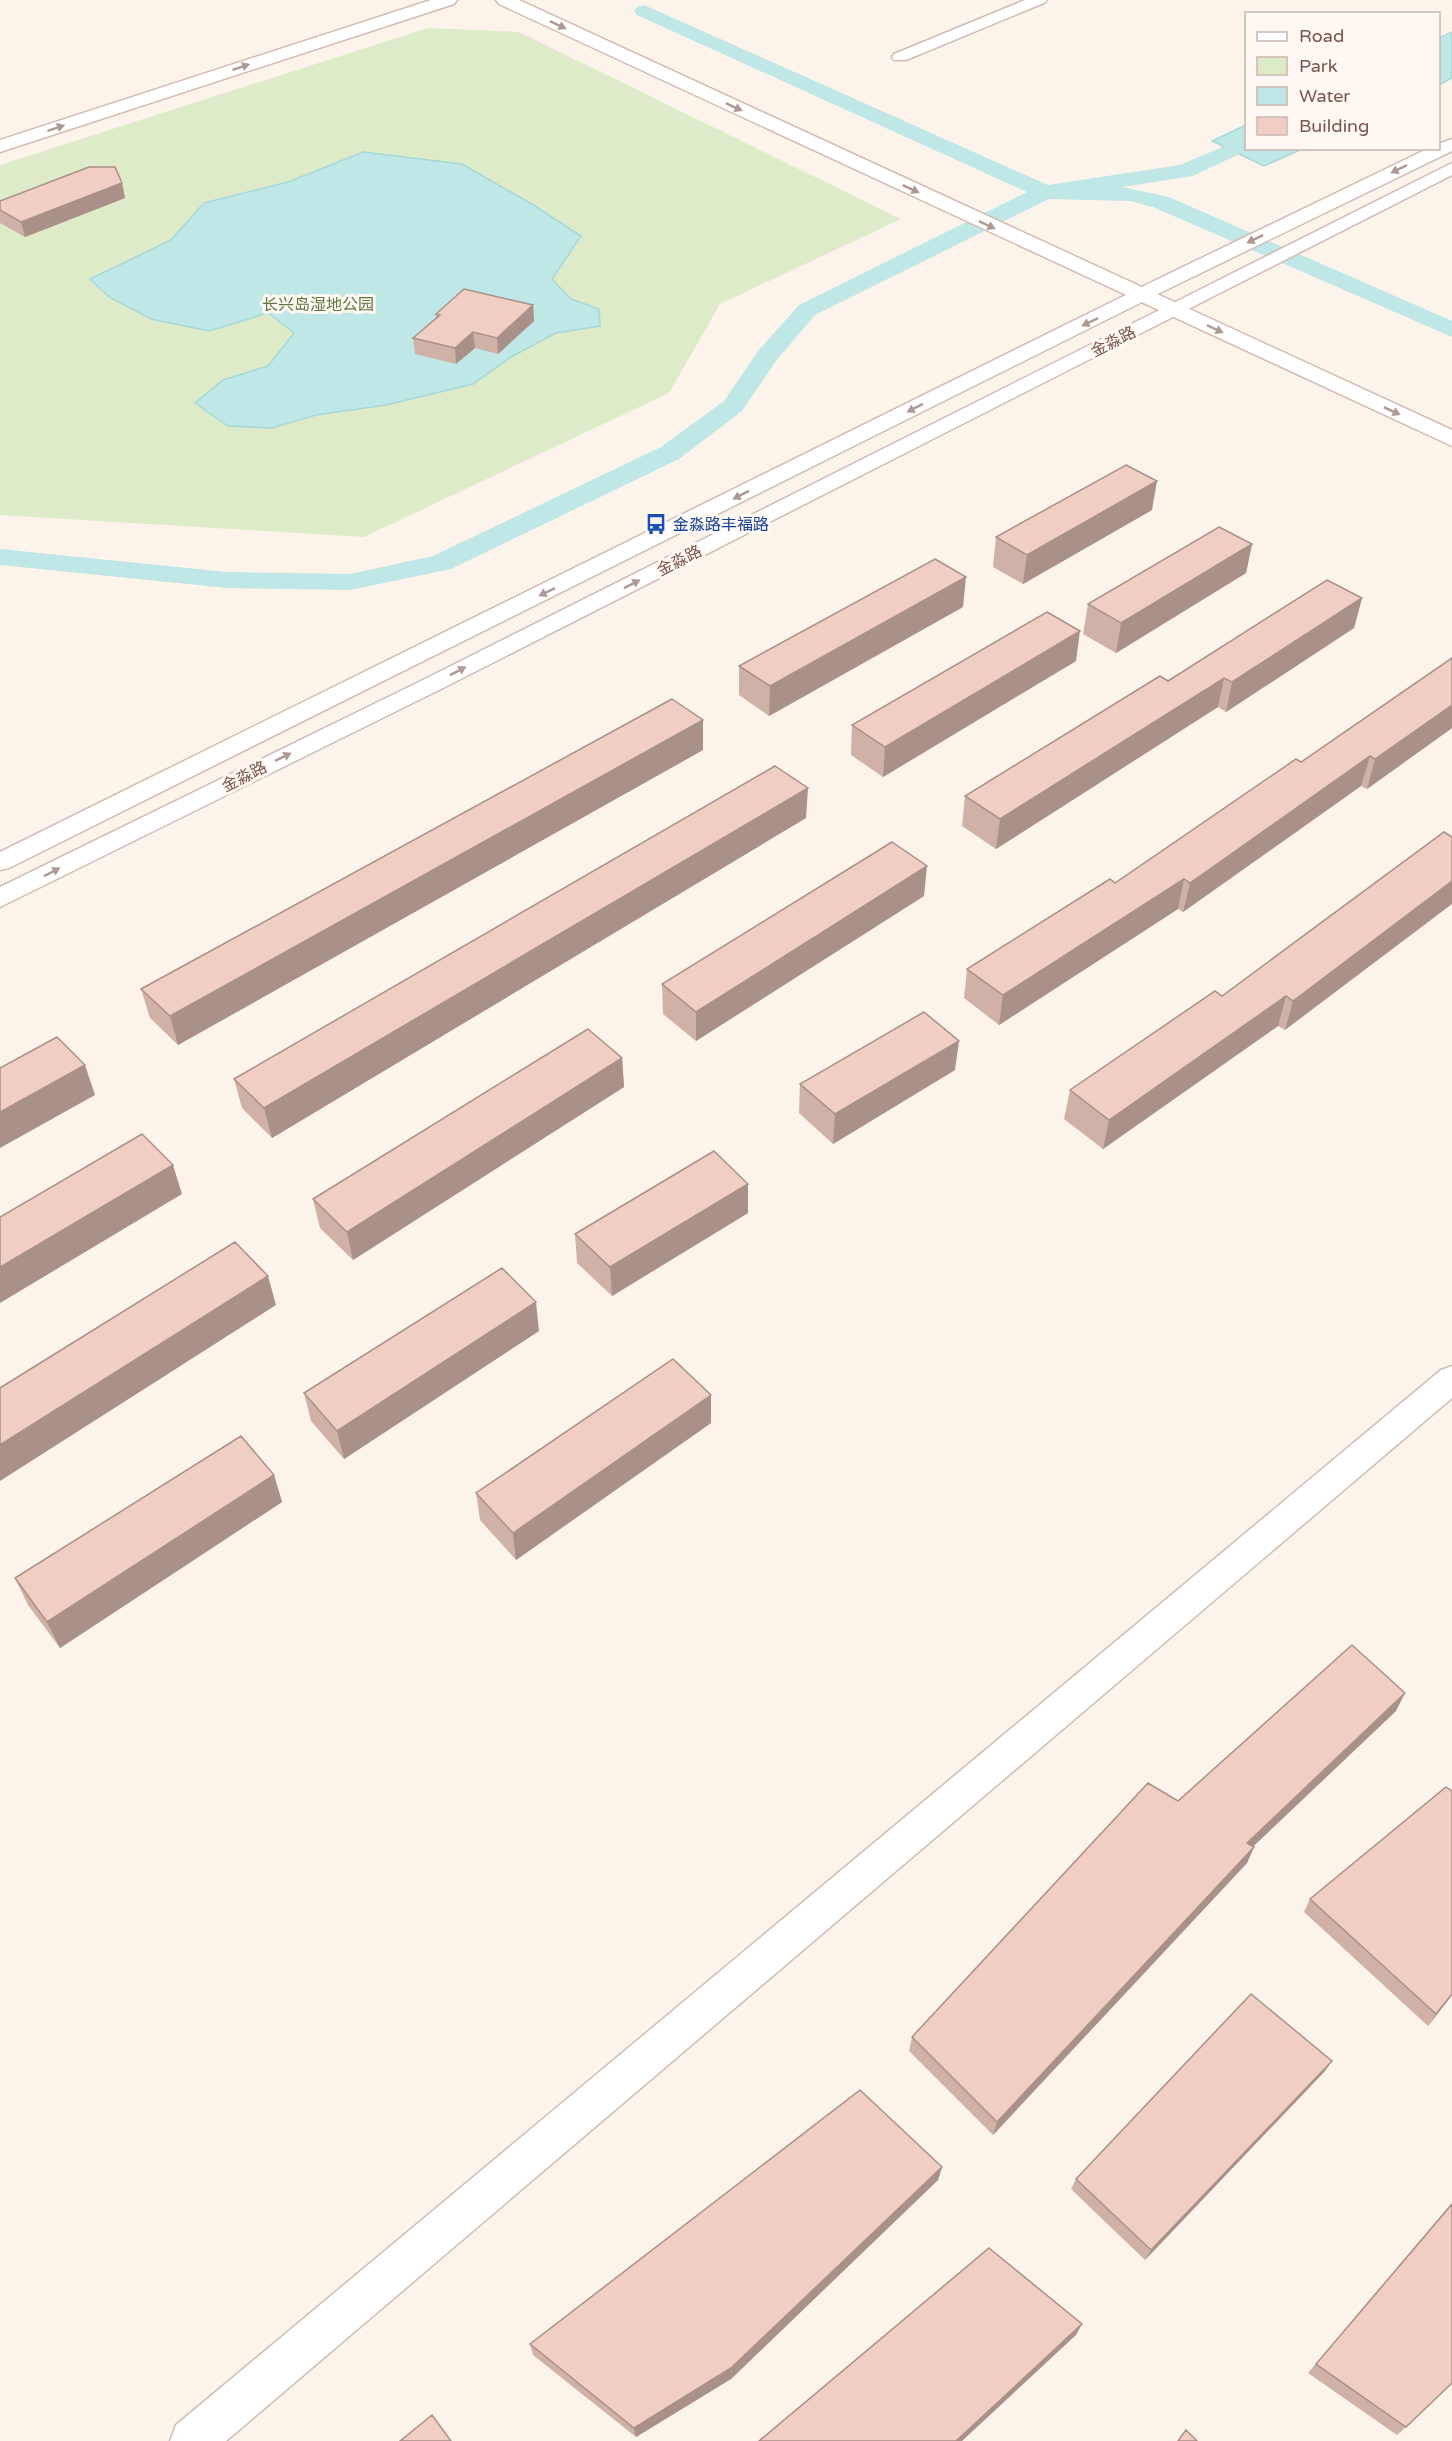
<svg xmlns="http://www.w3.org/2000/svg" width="1452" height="2441" viewBox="0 0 1452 2441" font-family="'Varela Round','Noto Sans SC',sans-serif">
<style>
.green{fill:#ddebc9}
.water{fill:#bfe7e5;stroke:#a6d8d7;stroke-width:1.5}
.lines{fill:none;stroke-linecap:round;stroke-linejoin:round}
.canal{fill:#bfe7e5;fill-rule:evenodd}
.street-casing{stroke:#d2bbb3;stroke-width:3}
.secondary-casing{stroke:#d5bab0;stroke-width:3}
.street{fill:#fff;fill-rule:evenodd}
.secondary{fill:#fff;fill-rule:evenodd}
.wall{fill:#cfb1a8}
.shaded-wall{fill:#a99088}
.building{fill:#f1cec3;stroke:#a99088;stroke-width:1.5}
.oneway{fill:#ae9995}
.labels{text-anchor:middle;stroke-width:6;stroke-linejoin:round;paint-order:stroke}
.far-park-label{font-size:16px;fill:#5c7742;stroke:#fff8f2}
.far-street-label{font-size:16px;fill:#78554e;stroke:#fff8f2}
.far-transit-label{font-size:16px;fill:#164399;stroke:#fff8f2;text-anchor:start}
</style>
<rect width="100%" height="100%" fill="#fcf3eb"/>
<path class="green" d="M 428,28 L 519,32 L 901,219 L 720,304 L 669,393 L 364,537 L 0,515 L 0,165 Z"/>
<path class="water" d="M 1452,32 L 1452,78 L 1439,85 L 1439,38 Z
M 1246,125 L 1246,148 L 1302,149 L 1264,166 L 1212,141 Z
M 363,152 L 462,164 L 535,206 L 581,236 L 552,279 L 571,299 L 599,309 L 600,326 L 556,333 L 511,357 L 473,384 L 386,405 L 316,415 L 272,428 L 228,426 L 195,403 L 223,380 L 268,366 L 294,333 L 268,313 L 209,331 L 151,319 L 109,297 L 90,279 L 171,240 L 204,203 L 288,182 Z"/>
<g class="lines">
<path class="canal" d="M 644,5 L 1048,185 L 1180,165 L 1246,137 L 1246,148 L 1252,148 L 1193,176 L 1122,187 L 1169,197 L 1452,321 L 1452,337 L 1153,207 L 1130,201 L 1049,199 L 815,315 L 776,361 L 742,411 L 679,459 L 451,569 L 350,590 L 227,588 L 0,565 L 0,549 L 227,572 L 350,574 L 433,556 L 661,447 L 724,401 L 758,351 L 799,305 L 1027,192 L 637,15 L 634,11 L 637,7 Z"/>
<defs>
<path id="street" d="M 1025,0 L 1047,0 L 1044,3 L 906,60 L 894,60 L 892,57 L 894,54 Z
M 1452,139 L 1452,151 L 1170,288 L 9,868 L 0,870 L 0,852 L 1156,280 L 1429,148 L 1438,148 L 1438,144 Z
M 1452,163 L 1452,175 L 443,688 L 0,907 L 0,887 L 427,678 Z
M 1452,1366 L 1452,1398 L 226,2441 L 170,2441 L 176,2425 L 1441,1370 Z"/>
<path id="secondary" d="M 431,0 L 457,0 L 454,4 L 0,152 L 0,140 Z
M 496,0 L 519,0 L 1452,430 L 1452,446 L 499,4 Z"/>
</defs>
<use href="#street" class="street-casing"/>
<use href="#secondary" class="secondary-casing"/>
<use href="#street" class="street"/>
<use href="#secondary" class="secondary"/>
</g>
<path class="wall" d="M 122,183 L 125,198 L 25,237 L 0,223 L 0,201 Z
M 533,305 L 534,321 L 498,354 L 475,348 L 456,364 L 415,354 L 413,338 L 436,318 L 436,314 Z
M 1152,510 L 1023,584 L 993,567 L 996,537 Z
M 1252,544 L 1246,573 L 1116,653 L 1083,634 L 1088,604 Z
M 1362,598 L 1354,628 L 1226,712 L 1218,707 L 996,849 L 962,826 L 965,796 L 1168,681 Z
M 963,607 L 769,716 L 739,695 L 739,666 Z
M 1452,658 L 1452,728 L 1367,789 L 1361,786 L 1183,912 L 1178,909 L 999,1025 L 964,998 L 967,969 L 1115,883 L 1301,762 Z
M 1076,661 L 883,777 L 851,755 L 852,725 Z
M 703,720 L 703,750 L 178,1045 L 150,1018 L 141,989 Z
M 806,818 L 272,1138 L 242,1108 L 234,1079 Z
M 1444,832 L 1285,1030 L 1278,1026 L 1103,1149 L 1064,1119 L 1070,1090 L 1222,996 Z
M 924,896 L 696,1041 L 663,1014 L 662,984 Z
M 622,1058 L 624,1087 L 353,1260 L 320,1228 L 313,1199 Z
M 955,1070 L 833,1144 L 799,1113 L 800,1084 Z
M 748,1213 L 612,1296 L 577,1263 L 575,1234 Z
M 539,1331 L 344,1459 L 311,1421 L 304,1393 Z
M 711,1423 L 516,1560 L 480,1520 L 476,1493 Z
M 274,1475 L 282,1502 L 60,1648 L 28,1605 L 15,1578 Z
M 1396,1711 L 1253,1846 L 1254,1847 L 1247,1863 L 993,2135 L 909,2051 L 912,2037 L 1178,1801 Z
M 1310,1899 L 1452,1995 L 1428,2026 L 1304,1912 Z
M 1332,2061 L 1324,2072 L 1145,2260 L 1071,2189 L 1076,2179 Z
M 942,2167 L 938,2180 L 731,2379 L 636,2437 L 533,2355 L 530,2344 Z
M 1452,2203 L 1452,2383 L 1406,2427 L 1397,2435 L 1308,2373 Z"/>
<path class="shaded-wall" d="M 122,183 L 125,198 L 25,237 L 21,222 Z
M 533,305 L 534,321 L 498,354 L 497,338 Z
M 473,332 L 475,348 L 456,364 L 455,348 Z
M 1157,481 L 1152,510 L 1023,584 L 1027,555 Z
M 1252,544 L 1246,573 L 1116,653 L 1121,623 Z
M 966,577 L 963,607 L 769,716 L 770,686 Z
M 1362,598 L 1354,628 L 1226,712 L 1232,682 Z
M 1080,631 L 1076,661 L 883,777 L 885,747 Z
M 1224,678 L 1218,707 L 996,849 L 1000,819 Z
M 1452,705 L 1452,728 L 1367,789 L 1375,759 Z
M 703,720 L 703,750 L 178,1045 L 170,1016 Z
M 1370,756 L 1361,786 L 1183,912 L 1190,883 Z
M 808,788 L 806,818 L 272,1138 L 264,1108 Z
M 927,866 L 924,896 L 696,1041 L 696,1012 Z
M 1184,879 L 1178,909 L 999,1025 L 1003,995 Z
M 1452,881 L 1452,904 L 1285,1030 L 1293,1001 Z
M 1286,996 L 1278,1026 L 1103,1149 L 1109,1120 Z
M 959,1041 L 955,1070 L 833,1144 L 835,1114 Z
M 622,1058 L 624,1087 L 353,1260 L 347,1232 Z
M 85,1065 L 95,1095 L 0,1148 L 0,1112 Z
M 173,1165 L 182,1194 L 0,1303 L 0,1267 Z
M 748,1184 L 748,1213 L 612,1296 L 610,1267 Z
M 268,1276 L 276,1305 L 0,1481 L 0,1445 Z
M 536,1302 L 539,1331 L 344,1459 L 337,1431 Z
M 711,1395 L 711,1423 L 516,1560 L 513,1533 Z
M 274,1475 L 282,1502 L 60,1648 L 47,1622 Z
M 1405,1693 L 1396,1711 L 1240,1859 L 1247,1843 Z
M 1254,1847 L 1247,1863 L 993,2135 L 997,2122 Z
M 1452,1994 L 1452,1995 L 1428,2026 L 1436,2014 Z
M 1332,2061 L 1324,2072 L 1145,2260 L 1151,2250 Z
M 942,2167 L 938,2180 L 731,2379 L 636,2437 L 634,2428 Z
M 1082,2324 L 1076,2335 L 962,2441 L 956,2441 Z"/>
<path class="building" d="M 89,167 L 115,167 L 122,183 L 21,222 L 0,210 L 0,201 Z
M 464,289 L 533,305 L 497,338 L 473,332 L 455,348 L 413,338 L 440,315 L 436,314 Z
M 1126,465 L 1157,481 L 1027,555 L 996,537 Z
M 1219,527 L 1252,544 L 1121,623 L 1088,604 Z
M 935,559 L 966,577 L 770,686 L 739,666 Z
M 1327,580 L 1362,598 L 1232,682 L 1224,678 L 1000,819 L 965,796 L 1160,676 L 1168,681 Z
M 1047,612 L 1080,631 L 885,747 L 852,725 Z
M 1452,658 L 1452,705 L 1375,759 L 1370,756 L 1190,883 L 1184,879 L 1003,995 L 967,969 L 1110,879 L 1115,883 L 1296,759 L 1301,762 Z
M 672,699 L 703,720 L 170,1016 L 141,989 Z
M 775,766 L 808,788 L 264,1108 L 234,1079 Z
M 1444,832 L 1452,837 L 1452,881 L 1293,1001 L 1286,996 L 1109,1120 L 1070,1090 L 1215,991 L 1222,996 Z
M 892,842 L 927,866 L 696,1012 L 662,984 Z
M 924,1012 L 959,1041 L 835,1114 L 800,1084 Z
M 588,1029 L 622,1058 L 347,1232 L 313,1199 Z
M 57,1037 L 85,1065 L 0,1112 L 0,1068 Z
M 142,1134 L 173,1165 L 0,1267 L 0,1217 Z
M 714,1151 L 748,1184 L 610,1267 L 575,1234 Z
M 235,1242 L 268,1276 L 0,1445 L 0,1388 Z
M 502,1268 L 536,1302 L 337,1431 L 304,1393 Z
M 673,1359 L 711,1395 L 513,1533 L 476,1493 Z
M 241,1436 L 274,1475 L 47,1622 L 15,1578 Z
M 1352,1645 L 1405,1693 L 1247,1843 L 1254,1847 L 997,2122 L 912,2037 L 1148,1783 L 1178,1801 Z
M 1446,1787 L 1452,1791 L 1452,1994 L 1436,2014 L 1310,1899 Z
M 1251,1994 L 1332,2061 L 1151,2250 L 1076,2179 Z
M 860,2090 L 942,2167 L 731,2368 L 634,2428 L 530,2344 Z
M 1452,2204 L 1452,2383 L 1406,2427 L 1316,2364 Z
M 989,2248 L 1082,2324 L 956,2441 L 759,2441 Z
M 432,2415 L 451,2441 L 400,2441 Z
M 1186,2430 L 1197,2441 L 1178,2441 Z"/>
<defs><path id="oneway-solid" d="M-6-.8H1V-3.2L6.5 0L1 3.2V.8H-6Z" transform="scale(1.5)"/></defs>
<g class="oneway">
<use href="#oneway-solid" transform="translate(558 25) rotate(25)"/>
<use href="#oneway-solid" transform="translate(241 67) rotate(-18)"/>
<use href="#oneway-solid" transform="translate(734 107) rotate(25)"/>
<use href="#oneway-solid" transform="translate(56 128) rotate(-18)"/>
<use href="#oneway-solid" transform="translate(1399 169) rotate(154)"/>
<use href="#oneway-solid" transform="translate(911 189) rotate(25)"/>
<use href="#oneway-solid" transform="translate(987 225) rotate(25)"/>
<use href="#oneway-solid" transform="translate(1255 239) rotate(154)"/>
<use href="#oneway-solid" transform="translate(1090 322) rotate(154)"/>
<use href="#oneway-solid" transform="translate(1215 329) rotate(25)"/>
<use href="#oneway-solid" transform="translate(915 408) rotate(153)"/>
<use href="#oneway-solid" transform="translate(1392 411) rotate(25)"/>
<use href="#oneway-solid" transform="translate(741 495) rotate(153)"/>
<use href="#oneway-solid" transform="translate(632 584) rotate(-27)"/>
<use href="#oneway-solid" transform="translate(547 592) rotate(154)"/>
<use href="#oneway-solid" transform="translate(458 671) rotate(-27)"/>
<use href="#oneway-solid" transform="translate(283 757) rotate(-26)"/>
<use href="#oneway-solid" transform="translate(52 872) rotate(-27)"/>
</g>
<defs>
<symbol id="bus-bare" viewBox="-9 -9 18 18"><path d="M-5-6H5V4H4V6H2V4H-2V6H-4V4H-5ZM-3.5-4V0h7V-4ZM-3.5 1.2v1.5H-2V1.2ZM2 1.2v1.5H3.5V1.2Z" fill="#1a4fb4" stroke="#fff8f2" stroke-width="2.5" paint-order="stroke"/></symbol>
</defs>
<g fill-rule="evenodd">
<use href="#bus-bare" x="641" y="509" width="30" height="30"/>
</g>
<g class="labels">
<g class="far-park-label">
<text x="318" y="310">长兴岛湿地公园</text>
</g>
<g class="far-street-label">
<text transform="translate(1113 341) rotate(-27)" y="6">金淼路</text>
<text transform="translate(679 560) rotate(-27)" y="6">金淼路</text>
<text transform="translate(244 776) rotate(-27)" y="6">金淼路</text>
</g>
<g class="far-transit-label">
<text x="673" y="530">金淼路丰福路</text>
</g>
</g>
<rect x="1245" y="12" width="195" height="138" fill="#fff8f2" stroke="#c9b7b0" stroke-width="1.5"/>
<rect x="1257" y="32" width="30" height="9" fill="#ffffff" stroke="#c9b7b0" stroke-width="1.5"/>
<text x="1299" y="42" font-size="18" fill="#78554e">Road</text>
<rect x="1257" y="57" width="30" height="18" fill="#ddebc9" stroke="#c9b7b0" stroke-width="1.5"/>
<text x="1299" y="72" font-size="18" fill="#78554e">Park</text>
<rect x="1257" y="87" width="30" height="18" fill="#bfe7e5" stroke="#c9b7b0" stroke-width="1.5"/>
<text x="1299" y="102" font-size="18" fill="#78554e">Water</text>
<rect x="1257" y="117" width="30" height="18" fill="#f1cec3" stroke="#c9b7b0" stroke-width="1.5"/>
<text x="1299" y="132" font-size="18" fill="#78554e">Building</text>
</svg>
